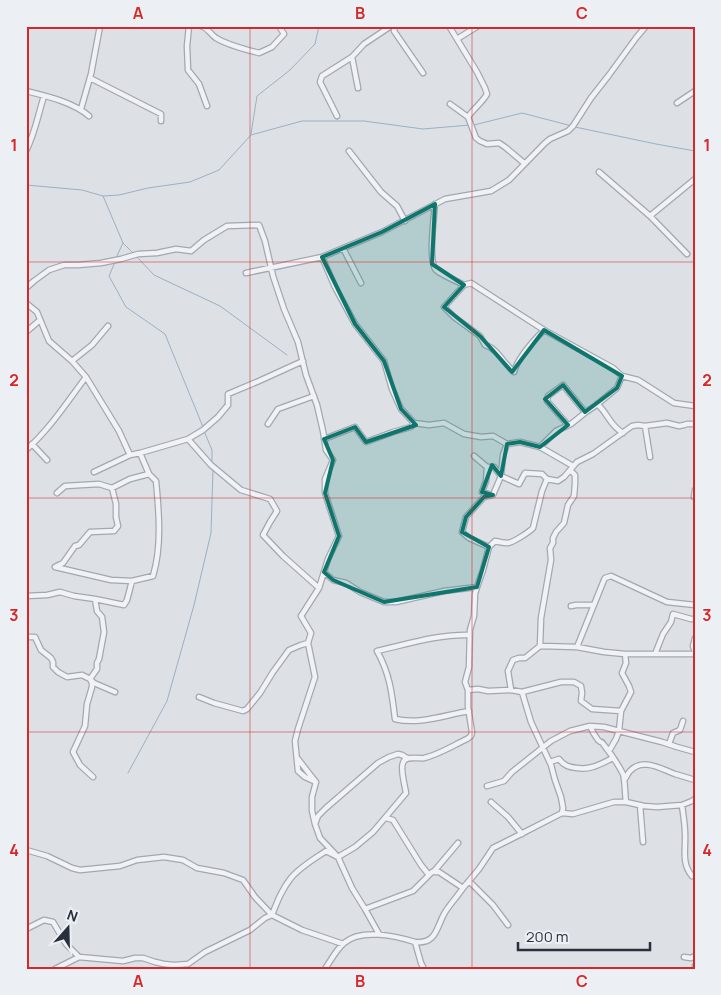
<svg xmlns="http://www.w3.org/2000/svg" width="721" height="995" viewBox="0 0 721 995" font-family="Manrope,sans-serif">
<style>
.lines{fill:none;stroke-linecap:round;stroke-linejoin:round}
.stream{stroke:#9ab0c4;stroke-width:1}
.minor-casing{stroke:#a3a8b0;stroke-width:7}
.minor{stroke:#f0f2f5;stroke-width:4.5}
.marked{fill:#0f766e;fill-opacity:0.2;stroke:#0f766e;stroke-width:4;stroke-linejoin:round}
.grid{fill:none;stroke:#d62828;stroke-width:1;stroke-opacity:0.55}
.neatline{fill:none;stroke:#d62828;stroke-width:2}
.grid-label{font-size:16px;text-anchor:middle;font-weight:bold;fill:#d62828}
</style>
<rect width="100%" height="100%" fill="#dde1e6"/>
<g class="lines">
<path class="stream" d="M 474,125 L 522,113 L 572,126
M 575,127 L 656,144 L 695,151
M 251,134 L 257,96 L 290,70 L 315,44 L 319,26
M 26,185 L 82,190 L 103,196 L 123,243 L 133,253
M 103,196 L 119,195 L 148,188 L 190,182 L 219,170 L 251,135 L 302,121 L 364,121 L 423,129 L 470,125
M 136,256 L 154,275 L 220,306 L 287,355
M 116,258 L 123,243
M 115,262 L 109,276 L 126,307 L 165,334 L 203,427
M 204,431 L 212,450 L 212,463
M 128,773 L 167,701 L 194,605 L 211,533 L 213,469"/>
<defs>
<path id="minor" d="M 189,26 L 187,46 L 188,70 L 199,84 L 207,106
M 201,26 C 208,28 210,34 216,38 C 229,46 245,49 259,53 L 272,47 L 284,34 L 279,26
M 395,26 L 394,31 L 423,73
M 449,26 L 477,72 L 485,88 L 487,94 C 482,103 473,109 468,117
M 457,39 L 478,26
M 352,57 L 358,88
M 90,78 L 161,114 L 161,121
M 26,91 C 46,96 73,102 89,116
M 677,103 L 695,91
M 450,104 L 468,117 L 476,138 L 480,141 L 487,144 L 499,143 L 505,147 L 524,163
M 81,109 L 91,74 L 100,26
M 337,116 L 320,82 L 322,76 L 352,57 L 364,44 L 391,26
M 26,151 C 35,133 38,115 44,96
M 349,151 L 381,192 L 397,206 L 405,221
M 599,172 L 650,216 L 687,254
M 435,204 C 434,216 428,262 436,270 C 441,275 457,281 464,285
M 650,216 L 695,179
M 343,248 L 361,283
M 322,257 L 335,287 L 355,324 L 384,361 L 392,389 L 401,409 L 414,423 L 429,425 L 444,423 L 464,434 L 481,437 L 493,436 L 507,444 L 520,442 L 540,447 L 573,466
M 246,273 L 322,257 L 382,232 L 445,199 L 491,191 L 509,180 L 545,143 L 550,139 L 568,131 L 573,126 L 591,98 L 609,75 L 636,38 L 646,26
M 26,288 L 34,281 L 49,270 L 64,265 L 78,265 L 101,263 L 121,259 L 138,254 L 157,253 L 176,249 L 191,251 L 204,240 L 227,226 L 259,225 L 265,241 L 273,276 L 284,309 L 298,342 L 306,375 L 317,405 L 323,431 L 326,450 L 333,460 L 325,479 L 325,493 L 339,536 L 328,559 L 319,588 L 301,616 L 311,633 L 308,643 L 315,677 L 298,729 L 295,741 L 298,771 L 305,777 L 316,782 L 312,797 L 312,811 L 315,824 L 320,838 L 338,857 L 352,888 L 365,909 L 379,934
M 26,303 L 37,312 L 49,341 L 72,361 L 86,377 L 119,431 L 130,455 L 140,453 L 149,474 L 156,481 C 159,512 162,546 153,576 L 132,581 L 127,600 L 124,605 L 95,599 L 74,596 L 60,592 L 47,595 L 26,596
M 544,330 C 533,341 518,357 514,372 C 504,364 497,348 485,345 L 480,336 L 454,317 L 444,307 L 464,285 L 471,283 L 544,330 L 613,368 L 622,376 L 638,380 L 674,403 L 695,406
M 26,332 L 40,320
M 72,361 L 92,345 L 108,326
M 597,404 C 608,413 609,425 623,433
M 268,424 L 278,409 L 314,396
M 568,425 L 547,401 L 548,396 L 563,385 L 585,412
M 645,426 L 650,457
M 188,439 L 211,465 L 241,490 L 270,499 L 277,511 L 270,522 L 263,535 L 283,556 L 319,588
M 324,439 L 355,427 L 366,442 L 393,432 L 411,427 L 414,423
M 32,444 L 47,460
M 540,447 L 556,431 L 571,424 L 586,412 L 595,406 L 617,388 L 622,376
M 26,450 C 50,429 67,402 86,377
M 140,453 L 188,439 L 203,430 L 218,417 L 228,405 L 228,394 L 259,381 L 303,361
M 474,456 L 487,467 L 494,467 L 501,476 L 519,484 L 525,473 L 542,474 L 547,479 L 558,481 L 564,477 L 577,462 L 593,454 L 632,426 L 638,425 L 645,426 L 667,423 L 679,426 L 684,425 L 687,424 L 695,424
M 487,467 L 486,481 L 482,492 L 492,495
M 94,472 L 130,455
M 112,488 L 130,479 L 149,474
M 57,493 L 65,486 L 99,484 L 112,488 L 116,504 L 116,517 L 118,526 L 114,531 L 90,532 L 79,545 L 75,546 L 63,563 L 55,567 L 111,580 L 132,581
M 694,497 L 695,490
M 489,547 L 469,538 L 462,532 L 466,517 L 484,497 L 493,495 L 501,476 L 503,455 L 507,444
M 324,572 L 333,580 L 346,583 L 360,592 L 384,602 L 396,602 L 444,591 L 477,587
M 95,599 L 97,611 L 102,617 L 104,632 L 99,659 L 97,663 L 97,669 L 90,679 L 94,683 L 115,692
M 571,606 L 576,605 L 594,605
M 26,637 L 35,637 L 41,650 L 51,658 L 53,662 L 53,667 L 58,672 L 67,677 L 82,675 L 90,679 L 92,683 L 92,687 L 87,704 L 85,726 L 73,752 L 80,765 L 93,777
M 695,638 L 693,646 L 695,652
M 540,646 L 541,618 L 551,560 L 550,548 L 553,543 L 553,538 L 556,532 L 564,523 L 568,505 L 574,496 L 575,484 L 575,475 L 570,470
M 577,647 L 604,580 L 605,578 L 611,576 L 667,602 L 695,605
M 655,654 L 663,634 L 671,622 L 673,614 L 691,619 L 695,619
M 468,690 L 478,689 L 488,691 L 511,690 L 522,692 L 531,722 L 551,765 L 555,780 L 561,797 L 563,808 L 562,813
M 511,690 L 508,671 L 513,660 L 519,658 L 525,658 L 540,646 L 577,647 L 604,652 L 625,654 L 695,654
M 522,692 L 561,682 L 574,682 L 581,686 L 582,693 L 581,701 L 592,709 L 621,711
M 199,697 L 214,703 L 243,711 L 247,709 L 260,693 L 273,672 L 289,650 L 301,645 L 308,643
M 469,711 C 445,715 419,725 395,719 C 392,694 390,674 377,651 C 408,644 439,634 470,635
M 590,726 L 604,727 L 619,731 L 621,711 L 631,692 L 629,686 L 622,673 L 626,663 L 625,654
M 669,744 L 673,733 L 680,730 L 683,721
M 609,751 L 616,739 L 619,731 L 662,742 L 677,747 L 695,752
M 298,759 L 315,781
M 550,762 L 559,759 C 564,766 569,767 577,768 C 592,770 600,764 613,758
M 624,780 C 627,777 627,774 630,771 C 643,757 661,769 675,774 C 682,776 688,778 695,780
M 487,786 L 504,781 L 512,772 L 551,741 L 570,731 L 590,726 C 592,731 595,736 598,740 C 603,745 600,739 604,745 C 611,754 618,764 623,774 C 625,779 625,796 626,802
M 491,802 L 508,817 L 522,834
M 640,805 L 643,842
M 682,805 C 683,814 685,824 685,833 C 686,848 681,863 692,876
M 386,818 L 393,820 L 421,865 L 429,875
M 315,824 L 318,816 L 326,808 L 378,763 L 389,757 L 398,754 L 402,755 L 407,758
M 26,850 L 47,856 L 72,868 L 80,870 L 120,866 L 137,860 L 164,857 L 183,860 L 197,868 L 224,873 L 243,880 L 255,897 L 272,915 L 302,930 L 343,944
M 433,872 L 436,869 L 458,843
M 469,881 L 493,905 L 508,925
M 365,909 L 413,891 L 432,872 L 439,872 L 463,888 L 479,869 L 493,848 L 517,836 L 562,813 L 573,814 L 614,802 L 626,802 L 644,806 L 657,807 L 682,805 L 692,801 L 695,799
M 26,929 L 44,920 L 53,922 L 66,944 L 79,957 L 123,961 L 135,958 L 143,958 L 155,962 L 164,964 L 174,965 L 188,964 L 205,952 L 250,930 L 265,918 L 272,915 C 277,902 282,889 291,878 C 300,867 314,859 326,851 L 338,857 L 355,847 L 373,832 L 406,793 C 405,786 400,769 403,763 C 405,755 418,759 424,758 C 438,755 454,745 467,739 L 471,736 L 472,732 L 468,707 L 468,690 L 465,682 L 469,667 L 470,630 L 474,616 L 475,594 L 477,587 L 483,570 L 489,547 L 495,541 C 499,542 504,543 508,543 C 514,542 529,532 533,528 L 542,491 L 547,479
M 415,942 C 436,944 436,929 444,914 C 449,905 457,897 463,888
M 684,957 L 691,958 L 695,956
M 55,969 L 79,957
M 325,969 C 331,960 336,950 344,943 C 361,928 396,936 415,942 L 421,963 L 424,969
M 695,969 L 695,966"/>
</defs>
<use href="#minor" class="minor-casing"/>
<use href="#minor" class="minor"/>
</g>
<path class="marked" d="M 435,204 L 432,264 L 464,285 L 444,307 L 480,336 L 512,372 L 544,330 L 622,376 L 617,388 L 585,412 L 563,385 L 545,399 L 568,425 L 540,447 L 520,442 L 507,444 L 501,476 L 492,465 L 482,492 L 493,495 L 484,497 L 466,517 L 462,532 L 489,547 L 477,587 L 384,602 L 333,580 L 324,572 L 339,536 L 325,493 L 333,460 L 324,439 L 355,427 L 366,442 L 416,425 L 401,409 L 384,361 L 355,324 L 322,257 L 382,232 Z"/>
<path class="grid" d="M 250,26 L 250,969M 472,26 L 472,969M 26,262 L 695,262M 26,498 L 695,498M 26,732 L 695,732"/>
<rect width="721" height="995" fill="none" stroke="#ecf0f4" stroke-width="55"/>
<g transform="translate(68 928) rotate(20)" stroke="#ecf0f4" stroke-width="4" paint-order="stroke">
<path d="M0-4L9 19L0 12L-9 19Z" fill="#28303c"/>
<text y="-8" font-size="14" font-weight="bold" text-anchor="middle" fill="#28303c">N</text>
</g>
<path d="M518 942v8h132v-8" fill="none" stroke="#28303c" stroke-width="2.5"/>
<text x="526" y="942" font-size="15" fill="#28303c" stroke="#ecf0f4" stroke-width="4" paint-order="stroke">200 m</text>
<rect x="28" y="28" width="666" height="940" class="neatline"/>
<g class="grid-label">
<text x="138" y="19">A</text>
<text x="360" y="19">B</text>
<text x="582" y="19">C</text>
<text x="14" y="151">1</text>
<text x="707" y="151">1</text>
<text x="14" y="386">2</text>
<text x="707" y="386">2</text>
<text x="14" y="621">3</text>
<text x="707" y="621">3</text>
<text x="14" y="856">4</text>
<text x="707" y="856">4</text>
<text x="138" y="987">A</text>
<text x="360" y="987">B</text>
<text x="582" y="987">C</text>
</g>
</svg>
